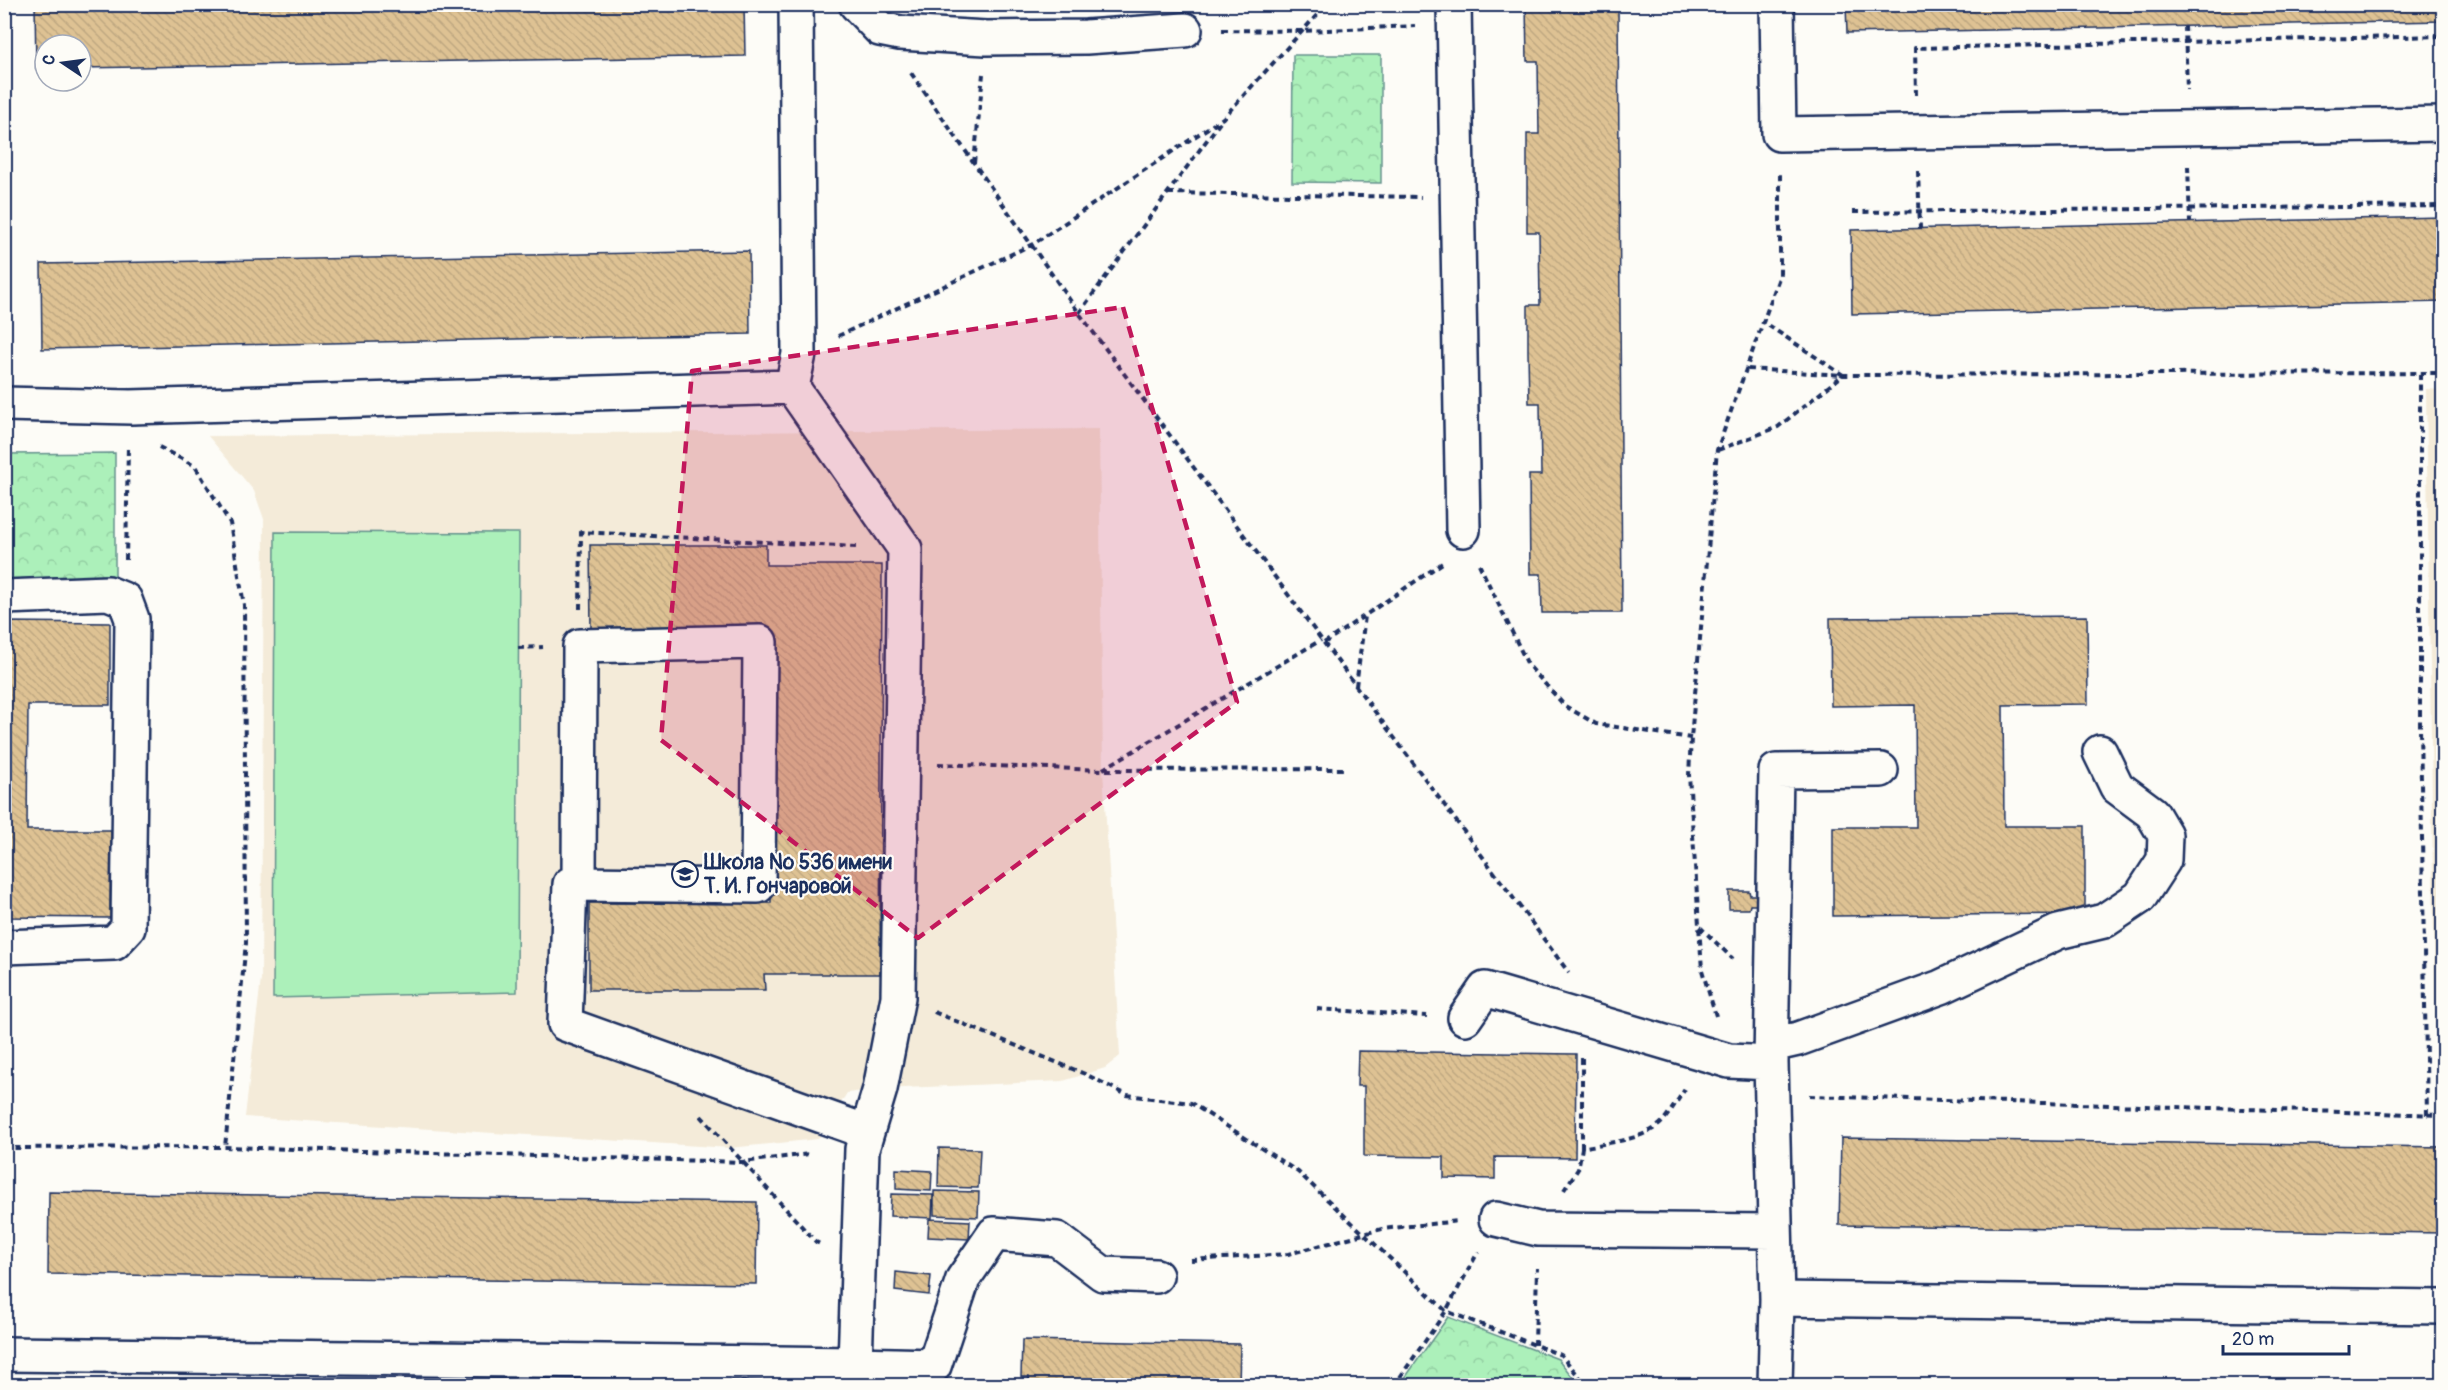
<svg xmlns="http://www.w3.org/2000/svg" width="2448" height="1390" viewBox="0 0 2448 1390" font-family="Pangolin,sans-serif">
<style>
.built{fill:#f4ebd9}
.grass{fill:#acf0ba;stroke:#64908c;stroke-width:1.5}
.park{fill:url(#park-crowns);stroke:#64908c;stroke-width:1.5}
.building{fill:url(#building-back-hatch);stroke:#1b2f5e;stroke-width:1.5}
.lines{fill:none;stroke-linecap:round;stroke-linejoin:round}
.minor-casing{stroke:#1b2f5e;stroke-width:38}
.path{stroke:#1b2f5e;stroke-width:4;stroke-dasharray:6 4.5;stroke-linecap:butt}
.minor{stroke:#fdfcf7;stroke-width:33}
.marked{fill:#c2185b;fill-opacity:0.2;stroke:#c2185b;stroke-width:4.5;stroke-dasharray:12 8;stroke-linejoin:round}
.labels{text-anchor:middle;stroke-width:4.5;stroke-linejoin:round;paint-order:stroke}
.poi-label{font-size:21px;font-weight:bold;fill:#1b2f5e;stroke:#fdfcf7;text-anchor:start}
</style>
<defs>
<pattern id="park-crowns" width="20" height="18" patternUnits="userSpaceOnUse" patternTransform="scale(1.5)"><rect width="20" height="18" fill="#acf0ba"/><path d="M2 6a3 3 0 1 1 6 0M12 15a3 3 0 1 1 6 0" fill="none" stroke="#93cea2"/></pattern>
<pattern id="building-back-hatch" width="6" height="6" patternUnits="userSpaceOnUse" patternTransform="scale(1.5)"><rect width="6" height="6" fill="#dec293"/><path d="M-1 5l2 2M0 0l6 6M5-1l2 2" fill="none" stroke="#bea781"/></pattern>
</defs>
<rect width="100%" height="100%" fill="#fdfcf7"/>
<filter id="ink" filterUnits="userSpaceOnUse"><feTurbulence type="fractalNoise" baseFrequency=".0167" numOctaves="2"/><feDisplacementMap in="SourceGraphic" scale="12" xChannelSelector="R" yChannelSelector="G"/><feConvolveMatrix kernelMatrix="1 2 1 2 8 2 1 2 1" color-interpolation-filters="sRGB"/></filter>
<g filter="url(#ink)">
<path class="built" d="M 2426,389 L 2444,390 L 2443,1087 L 2436,1087 Z
M 1099,429 L 1103,770 L 1120,1056 L 1105,1068 L 1063,1081 L 880,1089 L 847,1093 L 818,1139 L 730,1148 L 245,1117 L 261,979 L 264,519 L 254,491 L 208,436 Z"/>
<path class="grass" d="M 275,532 L 519,533 L 517,992 L 273,998 Z"/>
<path class="park" d="M 1293,55 L 1381,55 L 1381,183 L 1292,182 Z
M 115,453 L 115,582 L 5,583 L 4,454 Z
M 1448,1317 L 1558,1359 L 1579,1385 L 1400,1385 Z"/>
<path class="building" d="M 35,4 L 744,4 L 745,56 L 81,68 L 81,45 L 45,45 L 45,69 L 36,69 Z
M 1526,4 L 1618,4 L 1622,613 L 1542,613 L 1541,574 L 1530,574 L 1529,475 L 1541,475 L 1540,403 L 1529,403 L 1528,352 L 1528,305 L 1540,305 L 1539,232 L 1527,232 L 1527,134 L 1539,134 L 1538,61 L 1527,61 Z
M 1846,4 L 2444,4 L 2444,21 L 1847,33 Z
M 2444,217 L 2444,302 L 1852,314 L 1851,230 Z
M 749,251 L 750,334 L 42,349 L 41,264 Z
M 590,545 L 766,545 L 766,565 L 882,565 L 880,974 L 764,974 L 765,990 L 589,990 L 589,903 L 771,903 L 772,630 L 591,629 Z
M 2087,616 L 2088,704 L 2003,705 L 2004,826 L 2085,826 L 2085,914 L 1833,916 L 1833,827 L 1916,827 L 1915,705 L 1831,706 L 1830,618 Z
M 4,622 L 110,623 L 110,705 L 28,705 L 27,830 L 111,830 L 110,918 L 4,917 Z
M 1729,891 L 1749,891 L 1750,895 L 1761,895 L 1762,905 L 1750,905 L 1749,909 L 1729,909 Z
M 1358,1051 L 1576,1054 L 1575,1158 L 1495,1157 L 1495,1179 L 1444,1178 L 1444,1157 L 1364,1156 L 1364,1086 L 1357,1086 Z
M 1841,1138 L 2444,1147 L 2444,1233 L 1839,1225 Z
M 939,1148 L 980,1149 L 978,1188 L 938,1187 Z
M 896,1169 L 932,1171 L 931,1191 L 896,1189 Z
M 934,1191 L 979,1192 L 978,1217 L 934,1215 Z
M 49,1192 L 757,1202 L 756,1284 L 48,1274 Z
M 891,1194 L 933,1195 L 932,1218 L 890,1216 Z
M 929,1219 L 970,1221 L 969,1239 L 928,1237 Z
M 896,1272 L 931,1276 L 929,1295 L 895,1291 Z
M 1022,1340 L 1240,1344 L 1239,1386 L 1029,1386 L 1029,1377 L 1021,1377 Z
M 689,1381 L 728,1382 L 728,1386 L 689,1386 Z"/>
<g class="lines">
<defs>
<path id="minor" d="M 856,4 L 880,29 L 900,33 L 986,38 L 1086,37 L 1185,30
M 1454,4 L 1463,530
M 1777,4 L 1779,134 L 2444,124
M 792,387 L 905,549 L 898,997 L 880,1089 L 862,1149 L 855,1364 L 934,1366 L 963,1279 L 994,1234 L 1057,1239 L 1103,1274 L 1156,1276
M 4,404 L 131,407 L 792,387 L 799,354 L 796,4
M 4,597 L 108,593 L 125,600 L 132,619 L 128,928 L 114,943 L 4,947
M 579,884 L 580,646 L 760,642 L 758,886 L 579,884 L 570,884 L 565,1024 L 867,1132
M 1465,1018 L 1485,989 L 1729,1061 L 1771,1063
M 1772,1045 L 1798,1039 L 1941,987 L 2058,932 L 2104,921 L 2140,897 L 2164,860 L 2165,835 L 2152,813 L 2117,787 L 2100,752
M 1496,1219 L 1538,1229 L 1773,1231
M 1777,1299 L 2444,1307
M 4,1354 L 855,1364 L 854,1385
M 1775,1386 L 1777,1299 L 1771,1063 L 1776,771 L 1881,770"/>
</defs>
<use href="#minor" class="minor-casing"/>
<path class="path" d="M 2185,26 L 2187,90
M 1222,30 L 1303,31 L 1415,26
M 911,73 L 1079,313 L 1569,973
M 1916,95 L 1915,48 L 2444,36
M 974,163 L 983,74
M 2188,166 L 2190,222
M 1918,171 L 1920,228
M 1168,193 L 1421,197
M 1853,212 L 2444,206
M 1079,313 L 1221,121
M 838,336 L 1033,244 L 1223,118 L 1327,4
M 1748,369 L 1843,375 L 2444,373
M 2420,374 L 2420,728 L 2427,1115
M 159,447 L 195,466 L 230,523 L 244,605 L 246,943 L 225,1147
M 1718,450 L 1778,427 L 1843,375 L 1763,322
M 126,560 L 128,445
M 1479,564 L 1528,665 L 1565,706 L 1596,724 L 1691,738
M 580,609 L 581,532 L 856,547
M 1324,643 L 1444,562
M 518,648 L 543,647
M 1356,686 L 1365,616
M 938,764 L 1103,770 L 1346,769
M 1103,769 L 1321,640
M 1700,927 L 1733,959
M 1317,1009 L 1427,1016
M 934,1012 L 1085,1074 L 1127,1095 L 1191,1103 L 1298,1172 L 1446,1311 L 1561,1355 L 1587,1386
M 1716,1016 L 1702,970 L 1689,775 L 1691,738 L 1717,450 L 1780,275 L 1780,171
M 1809,1096 L 2444,1115
M 701,1116 L 816,1242 L 820,1244
M 4,1148 L 225,1147 L 742,1162 L 810,1154
M 1582,1148 L 1582,1058
M 1564,1190 L 1578,1169 L 1582,1148 C 1607,1142 1645,1141 1663,1121 C 1671,1111 1678,1100 1685,1089
M 1191,1260 L 1288,1254 L 1382,1229 L 1459,1221
M 1535,1345 L 1537,1268
M 1394,1386 L 1446,1311 L 1478,1252"/>
<use href="#minor" class="minor"/>
</g>
</g>
<path class="marked" d="M 1123,307 L 1237,702 L 918,938 L 661,740 L 692,371 Z"/>
<defs>
<symbol id="school-ring" viewBox="-11 -11 22 22"><circle r="9.5" fill="#fdfcf7" stroke="#1b2f5e" stroke-width="1.5"/><path d="M0-5L7-2L0 1L-7-2ZM-4 1L0 2.5L4 1V4Q0 6-4 4Z" fill="#1b2f5e"/></symbol>
</defs>
<g fill-rule="evenodd">
<use href="#school-ring" x="670" y="859" width="30" height="30"/>
</g>
<g class="labels">
<g class="poi-label">
<text x="704" y="869">Школа № 536 имени<tspan x="704" dy="24">Т. И. Гончаровой</tspan></text>
</g>
</g>
<rect width="2448" height="1390" fill="none" stroke="#fdfcf7" stroke-width="24"/>
<rect x="12" y="12" width="2424" height="1366" fill="none" stroke="#1b2f5e" stroke-width="2" filter="url(#ink)"/>
<g transform="translate(63 63) rotate(283)"><circle r="28" fill="#fdfcf7" stroke="#a3aaba" stroke-width="1.5"/>
<path d="M0-4.5L10 22L0 15L-10 22Z" fill="#1b2f5e"/>
<text y="-9" font-size="16" font-weight="bold" text-anchor="middle" fill="#1b2f5e">С</text>
</g>
<path d="M2223 1345v9h126v-9" fill="none" stroke="#1b2f5e" stroke-width="3"/>
<text x="2232" y="1345" font-size="18" fill="#1b2f5e" stroke="#fdfcf7" stroke-width="4.5" paint-order="stroke">20 m</text>
</svg>
